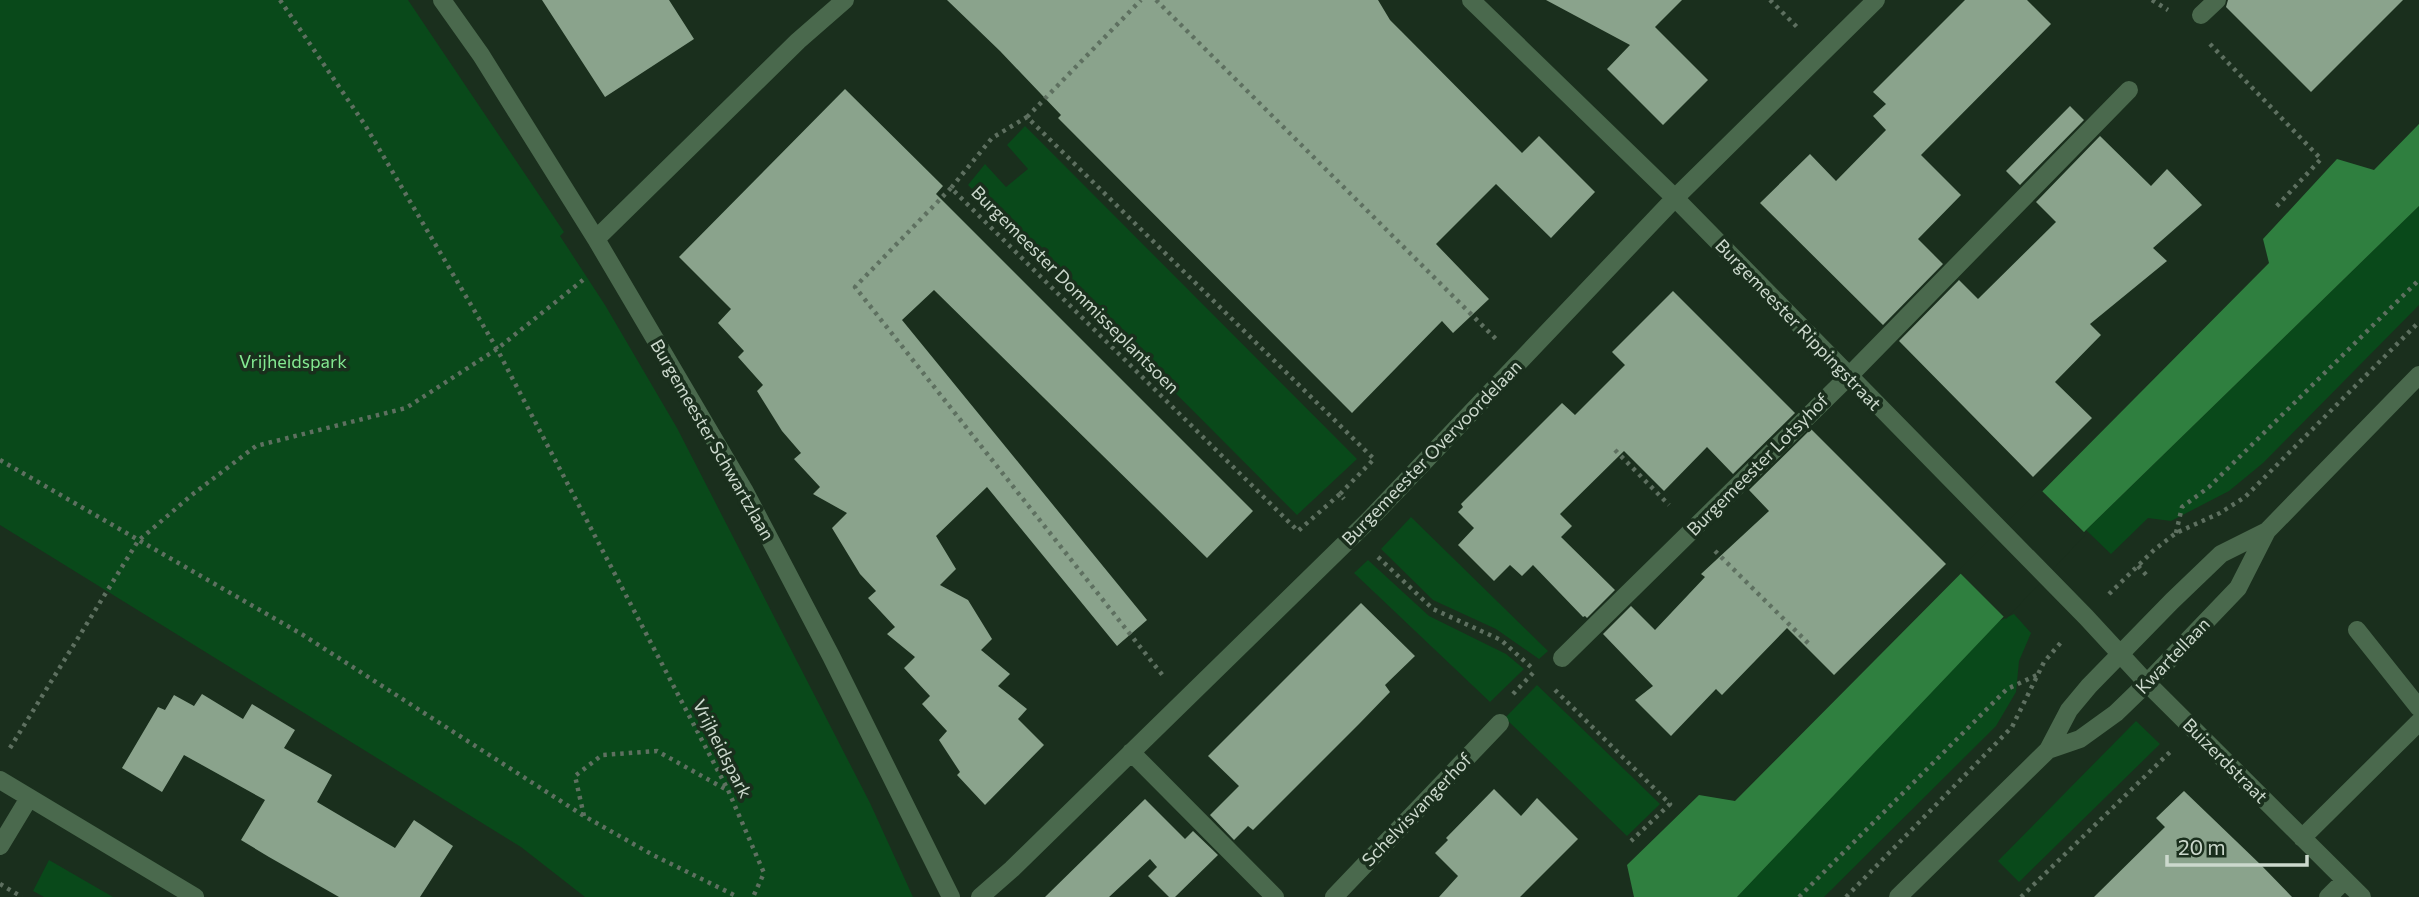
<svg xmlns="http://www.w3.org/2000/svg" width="2419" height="897" viewBox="0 0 2419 897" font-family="Commissioner,sans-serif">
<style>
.green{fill:#09491a}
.water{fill:#2f7f3f}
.pier{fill:#1a2f1d}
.building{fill:#8aa38c}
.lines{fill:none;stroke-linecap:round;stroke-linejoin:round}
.path{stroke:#5e7060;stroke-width:4.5;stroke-dasharray:3.5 5;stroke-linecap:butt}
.minor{stroke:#4a694d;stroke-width:18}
.labels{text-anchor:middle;stroke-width:7;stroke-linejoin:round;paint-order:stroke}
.street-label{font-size:18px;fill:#ccd9cd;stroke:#1a2f1d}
.park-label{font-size:18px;fill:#83e991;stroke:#1a2f1d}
</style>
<rect width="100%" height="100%" fill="#1a2f1d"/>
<path class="green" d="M 0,0 L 408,0 L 564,232 L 560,236 L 605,305 L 677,428 L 870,803 L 913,897 L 585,897 L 521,847 L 0,525 Z
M 1025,126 L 1357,459 L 1297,515 L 968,185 L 985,164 L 1006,187 L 1028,169 L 1007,145 Z
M 2419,206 L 2419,305 L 2263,463 L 2229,491 L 2171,521 L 2148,518 L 2111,554 L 2086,530 Z
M 1411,517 L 1548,651 L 1539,659 L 1496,629 L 1433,600 L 1381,549 Z
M 1368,560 L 1429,616 L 1506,654 L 1524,669 L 1490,702 L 1354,573 Z
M 2014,614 L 2031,633 L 2019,661 L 2016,692 L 1996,726 L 1824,897 L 1737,897 L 1999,621 Z
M 1537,685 L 1660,804 L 1627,836 L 1505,718 Z
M 2136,721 L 2160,744 L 2019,882 L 1998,861 Z
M 49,860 L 113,897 L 44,897 L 33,891 Z"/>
<path class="water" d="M 2419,124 L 2419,206 L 2086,530 L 1737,897 L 1634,897 L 1627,865 L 1699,795 L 1735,801 L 2269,263 L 2263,239 L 2337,159 L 2374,170 Z"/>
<path class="pier" d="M 2040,489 L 2086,534 L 2006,619 L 1958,571 Z"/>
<path class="building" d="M 542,0 L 669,0 L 694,39 L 605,97 Z
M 947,0 L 1378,0 L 1390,20 L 1401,31 L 1522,153 L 1539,136 L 1595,192 L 1551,238 L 1496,184 L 1436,244 L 1489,299 L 1453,333 L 1442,321 L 1352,413 L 1058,118 L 1061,115 L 1000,51 Z
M 1546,0 L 1682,0 L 1655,27 L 1708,80 L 1663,125 L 1607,69 L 1630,45 Z
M 1965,0 L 2027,0 L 2051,24 L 1921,155 L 1961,195 L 1918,239 L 1943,264 L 1883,325 L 1760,203 L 1810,154 L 1836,181 L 1886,130 L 1873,116 L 1886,104 L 1873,92 Z
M 2228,0 L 2403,0 L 2311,92 L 2226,7 Z
M 845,89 L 943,186 L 936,194 L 1253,511 L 1207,558 L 934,290 L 902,320 L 1147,620 L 1117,646 L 987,487 L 936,536 L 956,569 L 940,585 L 968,600 L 992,639 L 981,650 L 1010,674 L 998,686 L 1027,709 L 1018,719 L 1044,745 L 985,805 L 957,775 L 960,772 L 939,740 L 947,731 L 922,704 L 930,696 L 904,668 L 915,657 L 887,634 L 895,627 L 868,598 L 876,591 L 860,574 L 832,528 L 847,513 L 813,494 L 820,487 L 794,459 L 801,453 L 782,431 L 757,391 L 763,385 L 738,357 L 744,351 L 718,323 L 731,309 L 679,257 Z
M 2070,106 L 2084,120 L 2020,185 L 2006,171 Z
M 2100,136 L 2151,186 L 2167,169 L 2202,205 L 2153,248 L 2167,261 L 2090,324 L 2101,335 L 2055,382 L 2092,418 L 2033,477 L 1899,341 L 1959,280 L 1978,299 L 2056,222 L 2036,202 Z
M 1673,291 L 1795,413 L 1733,474 L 1707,447 L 1664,491 L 1624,451 L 1560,514 L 1572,526 L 1561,537 L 1615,590 L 1587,618 L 1585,616 L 1583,617 L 1533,565 L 1522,576 L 1510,565 L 1494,581 L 1458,545 L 1474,528 L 1458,512 L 1463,507 L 1461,504 L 1562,403 L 1575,415 L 1625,365 L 1612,352 Z
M 1811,429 L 1946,564 L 1834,675 L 1787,628 L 1722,695 L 1716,689 L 1671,736 L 1635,700 L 1653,686 L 1603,634 L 1631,606 L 1655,630 L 1705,577 L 1701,574 L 1769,511 L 1749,490 Z
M 1361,603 L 1415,656 L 1385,685 L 1390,692 L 1359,724 L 1253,830 L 1248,826 L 1234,840 L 1210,815 L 1239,786 L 1208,756 Z
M 202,694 L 243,719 L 252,704 L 295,730 L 284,748 L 332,775 L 317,802 L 395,848 L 414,820 L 453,846 L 420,897 L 339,897 L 269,857 L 241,840 L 265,800 L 184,755 L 162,792 L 122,768 L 158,707 L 165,710 L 174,695 L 194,706 Z
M 1494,789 L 1521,816 L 1537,798 L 1578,839 L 1520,897 L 1439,897 L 1458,876 L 1435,853 L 1448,840 L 1446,838 Z
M 2184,791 L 2261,865 L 2292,897 L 2094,897 L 2165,827 L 2156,818 Z
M 1145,799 L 1185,839 L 1193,831 L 1218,855 L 1175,897 L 1169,897 L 1148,876 L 1157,867 L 1150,859 L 1109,897 L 1045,897 Z"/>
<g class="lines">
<path class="path" d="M 280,0 L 365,125 L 497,349 L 728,790 L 764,873 L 753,897
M 1156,0 L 1497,340
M 1770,0 L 1799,29
M 2152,0 L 2168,10
M 2210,44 L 2321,159 L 2275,208
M 1027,117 L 1141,0
M 951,188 L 855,287 L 1164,677
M 1615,450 L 1669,505
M 0,460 L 303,635 L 584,816 L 653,855 L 738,897
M 1340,494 L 1374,459 L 1027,117 L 992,138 L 951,188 L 1298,531 L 1340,494 L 1344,499
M 2176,533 L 2182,507 L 2209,487 L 2419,280
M 1715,551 L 1809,644
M 1378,557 L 1433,609 L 1501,640 L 1531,667
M 2138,566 L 2149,578
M 2109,594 L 2154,550 L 2176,533 L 2220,513 L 2245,497 L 2419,322
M 1555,690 L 1670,804 L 1631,841
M 1513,694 L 1533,673
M 10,748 L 138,541 L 193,494 L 256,446 L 406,408 L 497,349 L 583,280
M 584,816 L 575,776 L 602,755 L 657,751 L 727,790
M 0,884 L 22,897
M 1799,897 L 2007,689 L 2037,675
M 1846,897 L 2012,727 L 2044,662 L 2063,640
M 2021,897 L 2170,752"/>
<path class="minor" d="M 442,0 L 481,55 L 596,239 L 744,490 L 831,656 L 951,897
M 1471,0 L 1675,198 L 2086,617 L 2147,683 L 2362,897
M 2201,15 L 2217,0
M 596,239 L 798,41 L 845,0
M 2357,630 L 2419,708
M 1562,658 L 1848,377 L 2129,90
M 2048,750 L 2080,739 L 2116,713 L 2147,683 L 2238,588 L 2267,531 L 2419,375
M 1131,752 L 1275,897
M 0,780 L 195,897
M 2302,838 L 2419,722
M 0,846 L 29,798
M 980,897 L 1012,869 L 1368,521 L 1675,198 L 1876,0
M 1334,897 L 1500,723
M 1898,897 L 2048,750 L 2069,710 L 2089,686 L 2172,601 L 2221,554 L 2267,531
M 2328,897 L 2345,880"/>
</g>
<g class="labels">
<g class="street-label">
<text transform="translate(1075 290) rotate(45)" y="6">Burgemeester Dommisseplantsoen</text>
<text transform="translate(1798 325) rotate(46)" y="6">Burgemeester Rippingstraat</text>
<text transform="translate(712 440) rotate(60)" y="6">Burgemeester Schwartzlaan</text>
<text transform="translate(1432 453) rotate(-46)" y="6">Burgemeester Overvoordelaan</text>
<text transform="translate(1758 465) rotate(-45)" y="6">Burgemeester Lotsyhof</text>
<text transform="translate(2173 656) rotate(-46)" y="6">Kwartellaan</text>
<text transform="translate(722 749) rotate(63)" y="6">Vrijheidspark</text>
<text transform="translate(2225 761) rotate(45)" y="6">Buizerdstraat</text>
<text transform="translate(1417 810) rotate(-46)" y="6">Schelvisvangerhof</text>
</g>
<g class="park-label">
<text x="293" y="368">Vrijheidspark</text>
</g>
</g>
<path d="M2167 855v10h140v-10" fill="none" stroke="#ccd9cd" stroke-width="3.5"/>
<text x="2178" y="855" font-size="21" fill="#ccd9cd" stroke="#1a2f1d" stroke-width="5" paint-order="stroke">20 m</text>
</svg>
